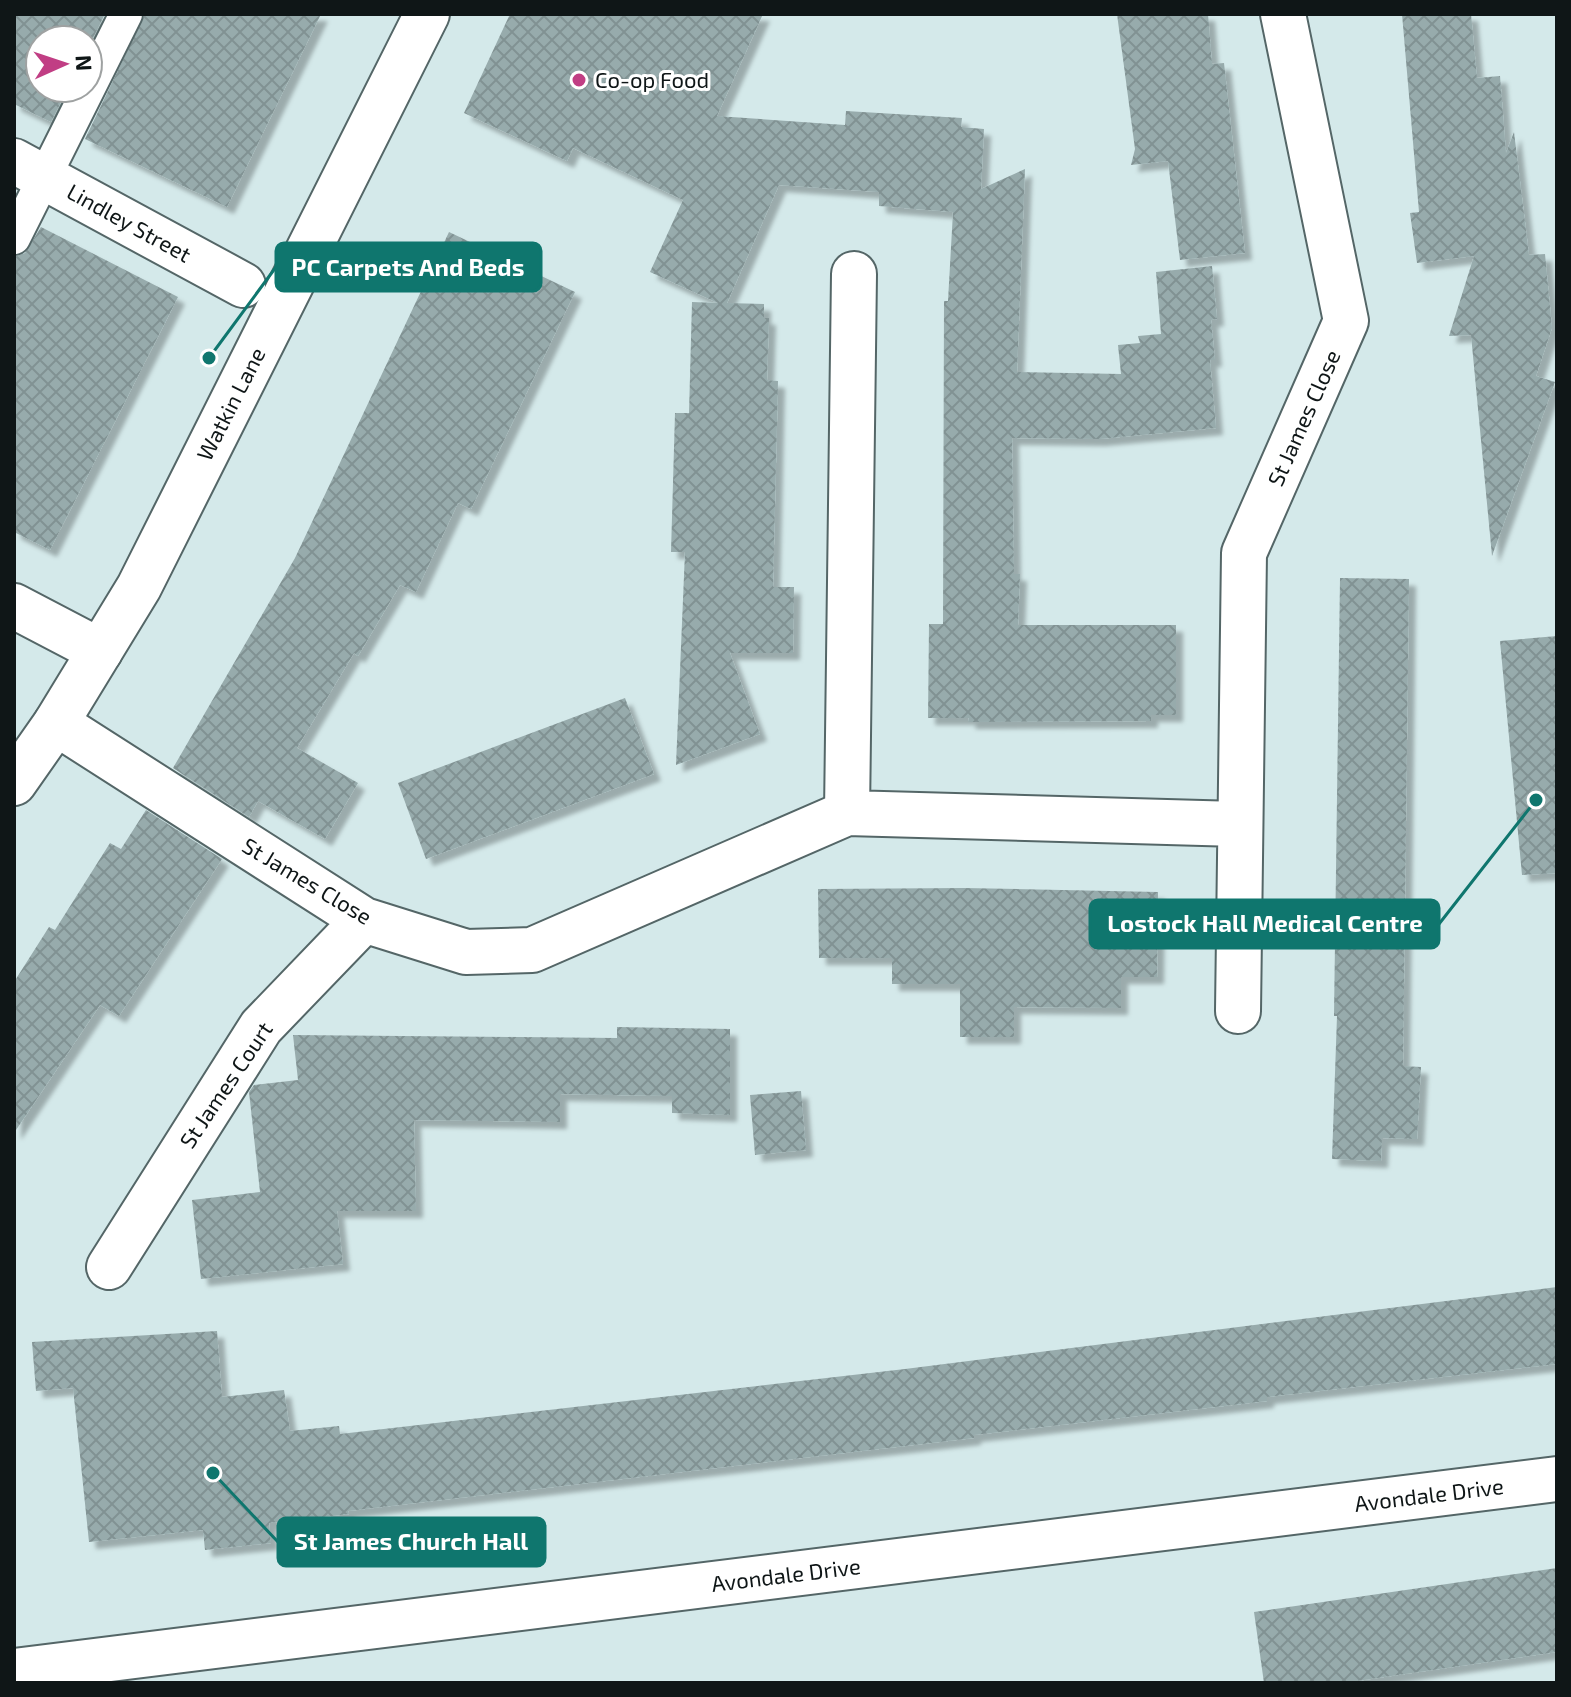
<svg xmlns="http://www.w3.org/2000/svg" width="1571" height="1697" viewBox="0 0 1571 1697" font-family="'Exo 2',sans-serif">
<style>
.building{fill:url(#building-cross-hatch);filter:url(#shadow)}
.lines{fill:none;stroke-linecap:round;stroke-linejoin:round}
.service-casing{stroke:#546667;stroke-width:36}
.minor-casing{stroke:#546667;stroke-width:48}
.secondary-casing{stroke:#546667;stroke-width:48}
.service{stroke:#fff;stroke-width:32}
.minor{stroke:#fff;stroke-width:44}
.secondary{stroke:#fff;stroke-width:44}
.poi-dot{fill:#c13e84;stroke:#fff;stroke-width:3}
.labels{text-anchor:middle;stroke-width:6;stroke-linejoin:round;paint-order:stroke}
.poi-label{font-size:22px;fill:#0f1617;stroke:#fff;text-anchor:start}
.street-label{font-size:22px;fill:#0f1617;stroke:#fff}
.leader{fill:none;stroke:#0f766e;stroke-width:3}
.callout-dot{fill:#0f766e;stroke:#fff;stroke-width:3}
.callout{fill:#0f766e;stroke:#0f766e;stroke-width:3}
.callout-label{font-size:24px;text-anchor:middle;font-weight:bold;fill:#fff}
</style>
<defs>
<pattern id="building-cross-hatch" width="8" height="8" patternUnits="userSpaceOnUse" patternTransform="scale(2)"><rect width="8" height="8" fill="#97abac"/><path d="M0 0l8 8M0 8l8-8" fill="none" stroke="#819293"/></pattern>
<filter id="shadow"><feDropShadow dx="7" dy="7" stdDeviation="2" flood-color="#0004"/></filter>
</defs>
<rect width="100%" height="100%" fill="#d4e9ea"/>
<path class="building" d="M 14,14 L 105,14 L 88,48 L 88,40 L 40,40 L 40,88 L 68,88 L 51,122 L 14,104 Z
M 145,14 L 321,14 L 227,207 L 85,139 Z
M 510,14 L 763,14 L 717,116 L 845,125 L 846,111 L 962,118 L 961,127 L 984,129 L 981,189 L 1025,169 L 1017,372 L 1121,374 L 1118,345 L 1140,343 L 1138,336 L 1161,334 L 1156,272 L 1212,266 L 1217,319 L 1211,320 L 1215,360 L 1210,360 L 1216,428 L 1099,439 L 1012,438 L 1014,574 L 1020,574 L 1018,625 L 1176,625 L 1176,715 L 1151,715 L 1151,721 L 968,722 L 969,718 L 928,718 L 929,624 L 943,624 L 944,301 L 948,301 L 953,212 L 879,206 L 879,192 L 779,185 L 727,303 L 764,304 L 764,318 L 769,318 L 767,380 L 778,381 L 773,587 L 794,587 L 793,653 L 730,653 L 760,734 L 676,765 L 685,552 L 671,552 L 675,413 L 689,413 L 692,302 L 718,303 L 650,272 L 683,200 L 573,148 L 567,161 L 464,113 Z
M 1117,14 L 1208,14 L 1212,64 L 1224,63 L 1245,253 L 1180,260 L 1168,161 L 1131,165 L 1135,149 Z
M 1402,14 L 1471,14 L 1477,78 L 1500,76 L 1506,153 L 1514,132 L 1529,255 L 1545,254 L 1552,328 L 1536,376 L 1555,382 L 1492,556 L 1471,335 L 1449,336 L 1474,256 L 1417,263 L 1410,213 L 1419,212 Z
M 41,227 L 178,297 L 50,550 L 14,532 L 14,257 L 25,253 Z
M 449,232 L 575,292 L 471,509 L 458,503 L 416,592 L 400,585 L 358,656 L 354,653 L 297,748 L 358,783 L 325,839 L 258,801 L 249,817 L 173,768 L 295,558 Z
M 1340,578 L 1409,579 L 1403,1066 L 1421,1067 L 1417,1139 L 1382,1138 L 1381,1161 L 1332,1159 L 1337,1016 L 1334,1016 Z
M 1557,636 L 1557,873 L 1522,875 L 1500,641 Z
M 625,698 L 654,774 L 426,859 L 398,783 Z
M 146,810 L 222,859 L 119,1016 L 100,1005 L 14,1133 L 14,982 L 49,927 L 55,930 L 110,843 L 121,849 Z
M 964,888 L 1158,892 L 1157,977 L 1121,977 L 1121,1008 L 1014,1007 L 1014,1037 L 960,1037 L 960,984 L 892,984 L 892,958 L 819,958 L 818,889 Z
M 617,1027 L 730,1029 L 730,1115 L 672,1113 L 672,1096 L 560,1094 L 560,1122 L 414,1120 L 416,1211 L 337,1211 L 343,1264 L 201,1279 L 192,1200 L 260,1192 L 249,1092 L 254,1085 L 298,1080 L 293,1035 L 617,1038 Z
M 801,1091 L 806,1150 L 755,1155 L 750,1095 Z
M 1557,1287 L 1557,1364 L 1267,1397 L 1267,1401 L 974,1435 L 974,1438 L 348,1511 L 349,1514 L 269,1523 L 271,1543 L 205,1550 L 203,1530 L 89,1542 L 73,1388 L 36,1391 L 32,1342 L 217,1331 L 222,1397 L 284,1390 L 290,1431 L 339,1426 L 340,1434 L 905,1369 Z
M 1557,1568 L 1557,1652 L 1343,1683 L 1264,1683 L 1254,1612 Z"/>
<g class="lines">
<defs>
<path id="service" d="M 14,238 L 126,14"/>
<path id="minor" d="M 14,161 L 243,285
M 14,606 L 100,651
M 56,723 L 364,920 L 466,952 L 532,950 L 847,813 L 1238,824
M 847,813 L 854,274
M 1238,1011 L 1244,553 L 1346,321 L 1283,14
M 109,1267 L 261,1027 L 364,920
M 14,1671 L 1557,1479"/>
<path id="secondary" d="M 14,783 L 56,723 L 139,587 L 427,14"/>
</defs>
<use href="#service" class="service-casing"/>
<use href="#minor" class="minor-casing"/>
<use href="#secondary" class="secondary-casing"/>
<use href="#service" class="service"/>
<use href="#minor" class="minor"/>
<use href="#secondary" class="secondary"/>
</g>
<circle class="poi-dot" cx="579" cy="80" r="8"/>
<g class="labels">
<g class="poi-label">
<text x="595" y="88">Co-op Food</text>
</g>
<g class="street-label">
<text transform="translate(129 223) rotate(29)" y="8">Lindley Street</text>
<text transform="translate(231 404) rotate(-63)" y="8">Watkin Lane</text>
<text transform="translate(1304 418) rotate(-66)" y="8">St James Close</text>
<text transform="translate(307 881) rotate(31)" y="8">St James Close</text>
<text transform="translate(226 1085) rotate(-56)" y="8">St James Court</text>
<text transform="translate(1429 1495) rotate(-7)" y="8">Avondale Drive</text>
<text transform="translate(786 1575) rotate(-7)" y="8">Avondale Drive</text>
</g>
</g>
<path class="leader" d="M209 358L276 267M1536 800L1439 924M213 1473L278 1542"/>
<g class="callout-dot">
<circle cx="209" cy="358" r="8"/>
<circle cx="1536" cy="800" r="8"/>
<circle cx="213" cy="1473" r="8"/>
</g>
<g class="callout">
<rect x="276" y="243" width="265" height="48" rx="8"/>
<rect x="1090" y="900" width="349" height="48" rx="8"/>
<rect x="278" y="1518" width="267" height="48" rx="8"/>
</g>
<g class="callout-label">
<text x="408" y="276">PC Carpets And Beds</text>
<text x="1265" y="932">Lostock Hall Medical Centre</text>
<text x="411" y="1550">St James Church Hall</text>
</g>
<rect width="1571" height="1697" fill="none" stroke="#0f1617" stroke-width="32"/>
<g transform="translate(64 64) rotate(87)"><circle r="38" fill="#ffffff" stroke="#9fa2a2" stroke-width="2"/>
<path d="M0-6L14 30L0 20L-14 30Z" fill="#c13e84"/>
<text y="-12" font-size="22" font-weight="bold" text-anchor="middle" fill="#0f1617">N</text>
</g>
</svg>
